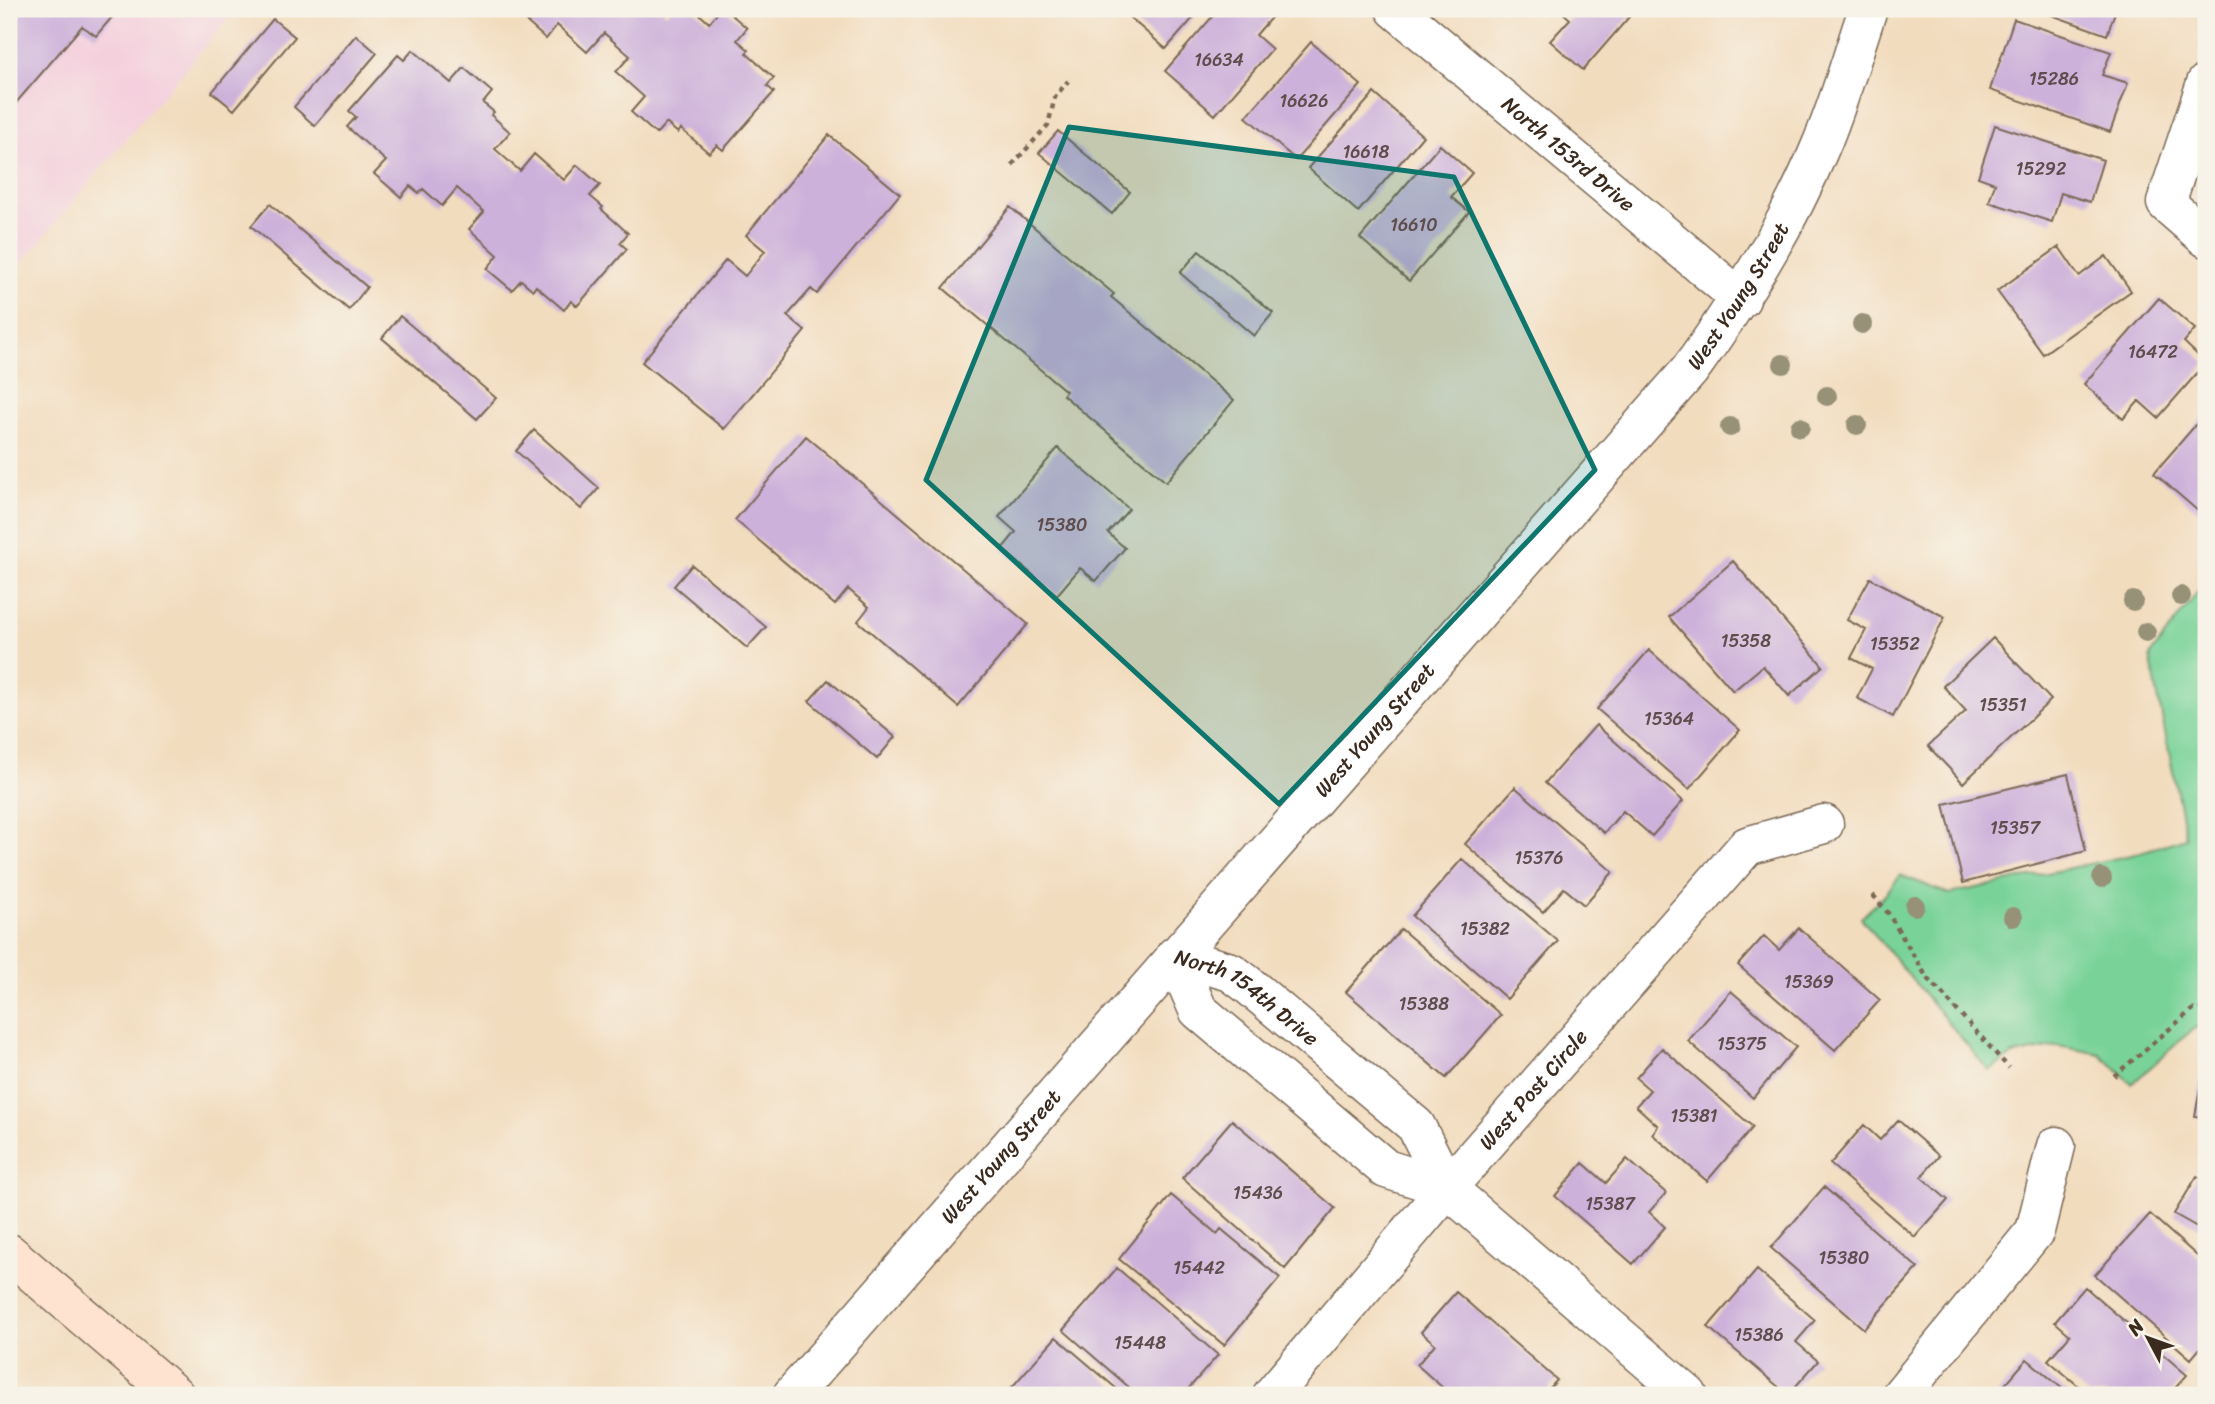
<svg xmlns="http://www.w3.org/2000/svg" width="2215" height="1404" viewBox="0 0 2215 1404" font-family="Sriracha,sans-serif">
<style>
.built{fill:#f4cfdd}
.green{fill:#79d399;stroke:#5a7e5c;stroke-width:2}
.building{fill:#ccb1da}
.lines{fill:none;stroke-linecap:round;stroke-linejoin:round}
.minor-casing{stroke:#7b6856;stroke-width:41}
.tertiary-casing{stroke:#7b6856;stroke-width:41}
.secondary-casing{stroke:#7b6856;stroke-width:41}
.path{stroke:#7b6856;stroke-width:4.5;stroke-dasharray:5 5;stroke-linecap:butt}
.minor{stroke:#fff;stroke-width:38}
.tertiary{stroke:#fff;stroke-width:38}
.secondary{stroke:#fee3d1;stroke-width:38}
.tree{fill:#969177}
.marked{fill:#0f766e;fill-opacity:0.2;stroke:#0f766e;stroke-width:5;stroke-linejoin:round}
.labels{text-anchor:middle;stroke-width:5;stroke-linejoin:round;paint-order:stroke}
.number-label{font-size:18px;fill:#5f4c4d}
.street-label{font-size:21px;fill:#3b2a1e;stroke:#f7f3e8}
</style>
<rect width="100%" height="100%" fill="#f7f3e8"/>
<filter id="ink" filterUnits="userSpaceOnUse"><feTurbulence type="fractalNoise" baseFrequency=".0143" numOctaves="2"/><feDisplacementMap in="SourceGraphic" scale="14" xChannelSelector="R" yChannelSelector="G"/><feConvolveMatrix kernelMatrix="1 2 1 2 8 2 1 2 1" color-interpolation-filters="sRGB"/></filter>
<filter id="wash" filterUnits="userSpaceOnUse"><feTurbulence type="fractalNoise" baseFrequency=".00686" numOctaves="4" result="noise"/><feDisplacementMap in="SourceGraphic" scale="28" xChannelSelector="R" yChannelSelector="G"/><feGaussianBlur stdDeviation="1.57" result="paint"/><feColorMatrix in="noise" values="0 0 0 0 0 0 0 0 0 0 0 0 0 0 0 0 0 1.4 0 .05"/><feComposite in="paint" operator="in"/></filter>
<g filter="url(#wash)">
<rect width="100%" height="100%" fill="#f2dcbe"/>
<path class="built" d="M 9,9 L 236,9 L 9,278 Z"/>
<path class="green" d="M 2206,581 L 2206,1023 L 2193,1029 L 2132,1084 L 2100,1054 L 2058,1046 L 2013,1055 L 1989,1071 L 1861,918 L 1884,896 L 1900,875 L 1949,894 L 2131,855 L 2186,838 L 2150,656 Z"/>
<g id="blocks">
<path class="building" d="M 9,9 L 119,9 L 96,36 L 82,26 L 9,111 Z
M 526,9 L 661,9 L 666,14 L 671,9 L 694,9 L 709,23 L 721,9 L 725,9 L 747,28 L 737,40 L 749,50 L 746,53 L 774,78 L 767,86 L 774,92 L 723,150 L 717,145 L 709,153 L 681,129 L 678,133 L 666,123 L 656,134 L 631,112 L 644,97 L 616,72 L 630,56 L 604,33 L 587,52 L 557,25 L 546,39 L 520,16 Z
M 1120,9 L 1201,9 L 1166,49 Z
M 1219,9 L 1273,9 L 1276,12 L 1256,35 L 1272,49 L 1215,115 L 1165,71 Z
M 1559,9 L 1636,9 L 1583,70 L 1550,41 L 1570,19 Z
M 2035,9 L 2116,9 L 2107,35 Z
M 273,19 L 295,37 L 234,110 L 212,92 Z
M 2014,19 L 2111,52 L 2102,75 L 2128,83 L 2110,132 L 1990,90 Z
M 356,35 L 377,53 L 315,126 L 294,107 Z
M 1311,42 L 1361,85 L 1296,160 L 1246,117 Z
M 413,50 L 451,83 L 464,68 L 492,92 L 483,103 L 494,112 L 491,115 L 510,132 L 495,149 L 520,171 L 534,154 L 564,180 L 577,165 L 600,185 L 590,196 L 603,207 L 601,209 L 628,233 L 620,243 L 627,249 L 577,306 L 571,301 L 564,310 L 536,286 L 533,290 L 521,280 L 512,290 L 487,269 L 498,255 L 469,229 L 484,212 L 457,188 L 442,206 L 423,189 L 419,193 L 410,186 L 401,197 L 374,174 L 386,161 L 347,127 L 356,117 L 349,111 L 398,55 L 404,60 Z
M 1374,93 L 1423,136 L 1358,212 L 1308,168 Z
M 1995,125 L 2103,160 L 2090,202 L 2061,193 L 2052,222 L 1989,202 L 1995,183 L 1978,177 Z
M 1058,131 L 1130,192 L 1112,214 L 1039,153 Z
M 829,135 L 900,194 L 817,294 L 811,289 L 787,316 L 805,331 L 724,429 L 642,362 L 726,260 L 745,276 L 765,251 L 746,235 Z
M 1440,145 L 1472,173 L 1451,197 L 1469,212 L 1409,281 L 1360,238 Z
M 270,204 L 367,287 L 349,310 L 251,226 Z
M 1010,207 L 1114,294 L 1111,297 L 1234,400 L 1166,482 L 1063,395 L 1066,391 L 943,288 Z
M 2059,247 L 2079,276 L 2106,256 L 2131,291 L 2043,354 L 1997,291 Z
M 1199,251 L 1273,313 L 1254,336 L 1180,273 Z
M 2159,298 L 2195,329 L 2184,342 L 2206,363 L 2158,418 L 2139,401 L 2123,419 L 2084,384 Z
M 400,316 L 496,398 L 477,419 L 382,338 Z
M 2206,413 L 2206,518 L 2154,473 Z
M 534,430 L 599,488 L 581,509 L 516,451 Z
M 806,436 L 1028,624 L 958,707 L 858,621 L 869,607 L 848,589 L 835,605 L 735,520 Z
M 1058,448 L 1129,509 L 1108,533 L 1125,548 L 1096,581 L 1080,568 L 1057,595 L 1002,549 L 1016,532 L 999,517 Z
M 1733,561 L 1823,666 L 1789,696 L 1763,666 L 1733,691 L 1669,617 Z
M 692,565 L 766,627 L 747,648 L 674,586 Z
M 1870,578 L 1945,617 L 1893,717 L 1857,698 L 1872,669 L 1851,658 L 1866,630 L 1847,620 Z
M 1993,638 L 2051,700 L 1963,783 L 1928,746 L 1966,711 L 1943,686 Z
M 1649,650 L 1740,730 L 1689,789 L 1597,709 Z
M 828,680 L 895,737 L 877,759 L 809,701 Z
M 1596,725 L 1683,801 L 1652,836 L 1623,811 L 1604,833 L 1545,783 Z
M 2068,774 L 2086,851 L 1963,883 L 1944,804 Z
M 1515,787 L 1613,872 L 1584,905 L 1564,888 L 1543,912 L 1465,844 Z
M 1462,859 L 1558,941 L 1507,999 L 1412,916 Z
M 1799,928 L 1880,1000 L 1835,1050 L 1738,965 L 1764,936 L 1779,950 Z
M 1401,929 L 1501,1015 L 1446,1078 L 1346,992 Z
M 1731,991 L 1796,1047 L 1753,1098 L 1688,1041 Z
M 1662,1048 L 1753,1127 L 1707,1181 L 1652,1134 L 1658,1126 L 1636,1106 L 1650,1090 L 1636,1078 Z
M 2205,1061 L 2206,1061 L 2206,1118 L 2195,1116 Z
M 1232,1120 L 1335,1208 L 1285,1269 L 1182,1178 Z
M 1898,1120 L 1939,1156 L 1921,1177 L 1948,1200 L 1915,1237 L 1830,1164 L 1864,1125 L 1880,1140 Z
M 1627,1159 L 1666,1193 L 1649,1212 L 1665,1227 L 1633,1264 L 1555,1196 L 1583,1163 L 1606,1183 Z
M 2197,1176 L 2206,1181 L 2206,1232 L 2174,1214 Z
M 1824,1187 L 1918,1268 L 1864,1329 L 1771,1248 Z
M 1171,1195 L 1217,1234 L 1221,1229 L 1280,1278 L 1224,1345 L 1119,1259 Z
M 2150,1214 L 2206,1264 L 2206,1341 L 2191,1359 L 2095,1275 Z
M 1117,1268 L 1218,1355 L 1183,1395 L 1138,1395 L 1063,1330 Z
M 1757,1270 L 1815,1320 L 1796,1342 L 1818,1361 L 1788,1395 L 1708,1327 Z
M 2085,1287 L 2187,1375 L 2169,1395 L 2089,1395 L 2048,1360 L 2070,1335 L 2055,1322 Z
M 1456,1292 L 1557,1380 L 1544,1395 L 1451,1395 L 1417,1365 L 1435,1344 L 1421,1332 Z
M 1056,1337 L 1124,1395 L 1005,1395 Z
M 2027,1359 L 2070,1395 L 1996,1395 Z"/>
</g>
</g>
<g filter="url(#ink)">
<use href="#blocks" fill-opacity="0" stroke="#7b6856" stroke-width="2"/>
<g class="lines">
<defs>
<g id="minor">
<path id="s1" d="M 1395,9 L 1741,299"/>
<path d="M 2206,83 L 2166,203 L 2206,238"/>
<path d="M 1175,956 L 1198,1010 L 1386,1169 L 1447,1188 L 1688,1395"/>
<path id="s2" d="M 1175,956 L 1231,972 L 1247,984 L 1416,1126 L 1447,1188"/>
<path id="s3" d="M 1272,1395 L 1447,1188 L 1747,846 L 1824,824"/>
<path d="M 1901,1395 L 2035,1231 L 2056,1146"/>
</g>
<g id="tertiary">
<path id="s4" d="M 792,1395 L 1690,370 C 1740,300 1786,229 1819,150 C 1839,104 1852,56 1868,9"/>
</g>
<path id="secondary" d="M 9,1253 L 175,1395"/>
</defs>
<use href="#minor" class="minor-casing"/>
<use href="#tertiary" class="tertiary-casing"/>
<use href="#secondary" class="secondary-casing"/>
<path class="path" d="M 1012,165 L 1048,125 L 1055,97 L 1068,81
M 1873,895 L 1888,913 L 1926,976 L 2009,1068
M 2114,1076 L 2192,1010 L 2206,1008"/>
<use href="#minor" class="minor"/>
<use href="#tertiary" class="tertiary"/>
<use href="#secondary" class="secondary"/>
</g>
<g class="tree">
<circle cx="1862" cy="324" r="10"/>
<circle cx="1783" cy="364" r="10"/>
<circle cx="1827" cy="396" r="10"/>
<circle cx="1857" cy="425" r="10"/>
<circle cx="1730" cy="427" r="10"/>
<circle cx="1800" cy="427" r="10"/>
<circle cx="2181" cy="596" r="10"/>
<circle cx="2133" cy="601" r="10"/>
<circle cx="2146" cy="632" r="10"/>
<circle cx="2102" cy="878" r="10"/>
<circle cx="1915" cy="906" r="10"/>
<circle cx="2013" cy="917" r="10"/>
</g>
</g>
<path class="marked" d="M 1069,127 L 1454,177 L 1595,470 L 1279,804 L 926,480 Z"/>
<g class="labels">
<g class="number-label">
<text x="1219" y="66">16634</text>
<text x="2054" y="85">15286</text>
<text x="1304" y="107">16626</text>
<text x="1366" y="158">16618</text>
<text x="2041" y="175">15292</text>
<text x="1414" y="231">16610</text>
<text x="2153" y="358">16472</text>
<text x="1062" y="531">15380</text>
<text x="1746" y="647">15358</text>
<text x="1895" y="650">15352</text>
<text x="2003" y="711">15351</text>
<text x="1669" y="725">15364</text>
<text x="2015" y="834">15357</text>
<text x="1539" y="864">15376</text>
<text x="1485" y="935">15382</text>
<text x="1809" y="988">15369</text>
<text x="1424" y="1010">15388</text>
<text x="1742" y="1050">15375</text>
<text x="1694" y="1122">15381</text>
<text x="1258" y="1199">15436</text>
<text x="1610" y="1210">15387</text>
<text x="1844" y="1264">15380</text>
<text x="1199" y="1274">15442</text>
<text x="1759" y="1341">15386</text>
<text x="1140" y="1349">15448</text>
</g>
<g class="street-label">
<text dy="7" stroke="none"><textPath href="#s1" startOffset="226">North 153rd Drive</textPath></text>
<text dy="7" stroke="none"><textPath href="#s4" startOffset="1451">West Young Street</textPath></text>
<text dy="7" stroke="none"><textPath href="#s4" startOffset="884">West Young Street</textPath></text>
<text dy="7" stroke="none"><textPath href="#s2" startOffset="84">North 154th Drive</textPath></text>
<text dy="7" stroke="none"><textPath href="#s3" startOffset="402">West Post Circle</textPath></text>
<text dy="7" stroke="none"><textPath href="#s4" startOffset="317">West Young Street</textPath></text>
</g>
</g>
<rect width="2215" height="1404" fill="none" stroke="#f7f3e8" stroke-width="35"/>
<g transform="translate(2148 1338) rotate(311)" stroke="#f7f3e8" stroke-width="5" paint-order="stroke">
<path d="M0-5L12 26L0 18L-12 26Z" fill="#3b2a1e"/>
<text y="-10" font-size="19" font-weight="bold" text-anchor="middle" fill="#3b2a1e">N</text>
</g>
</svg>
